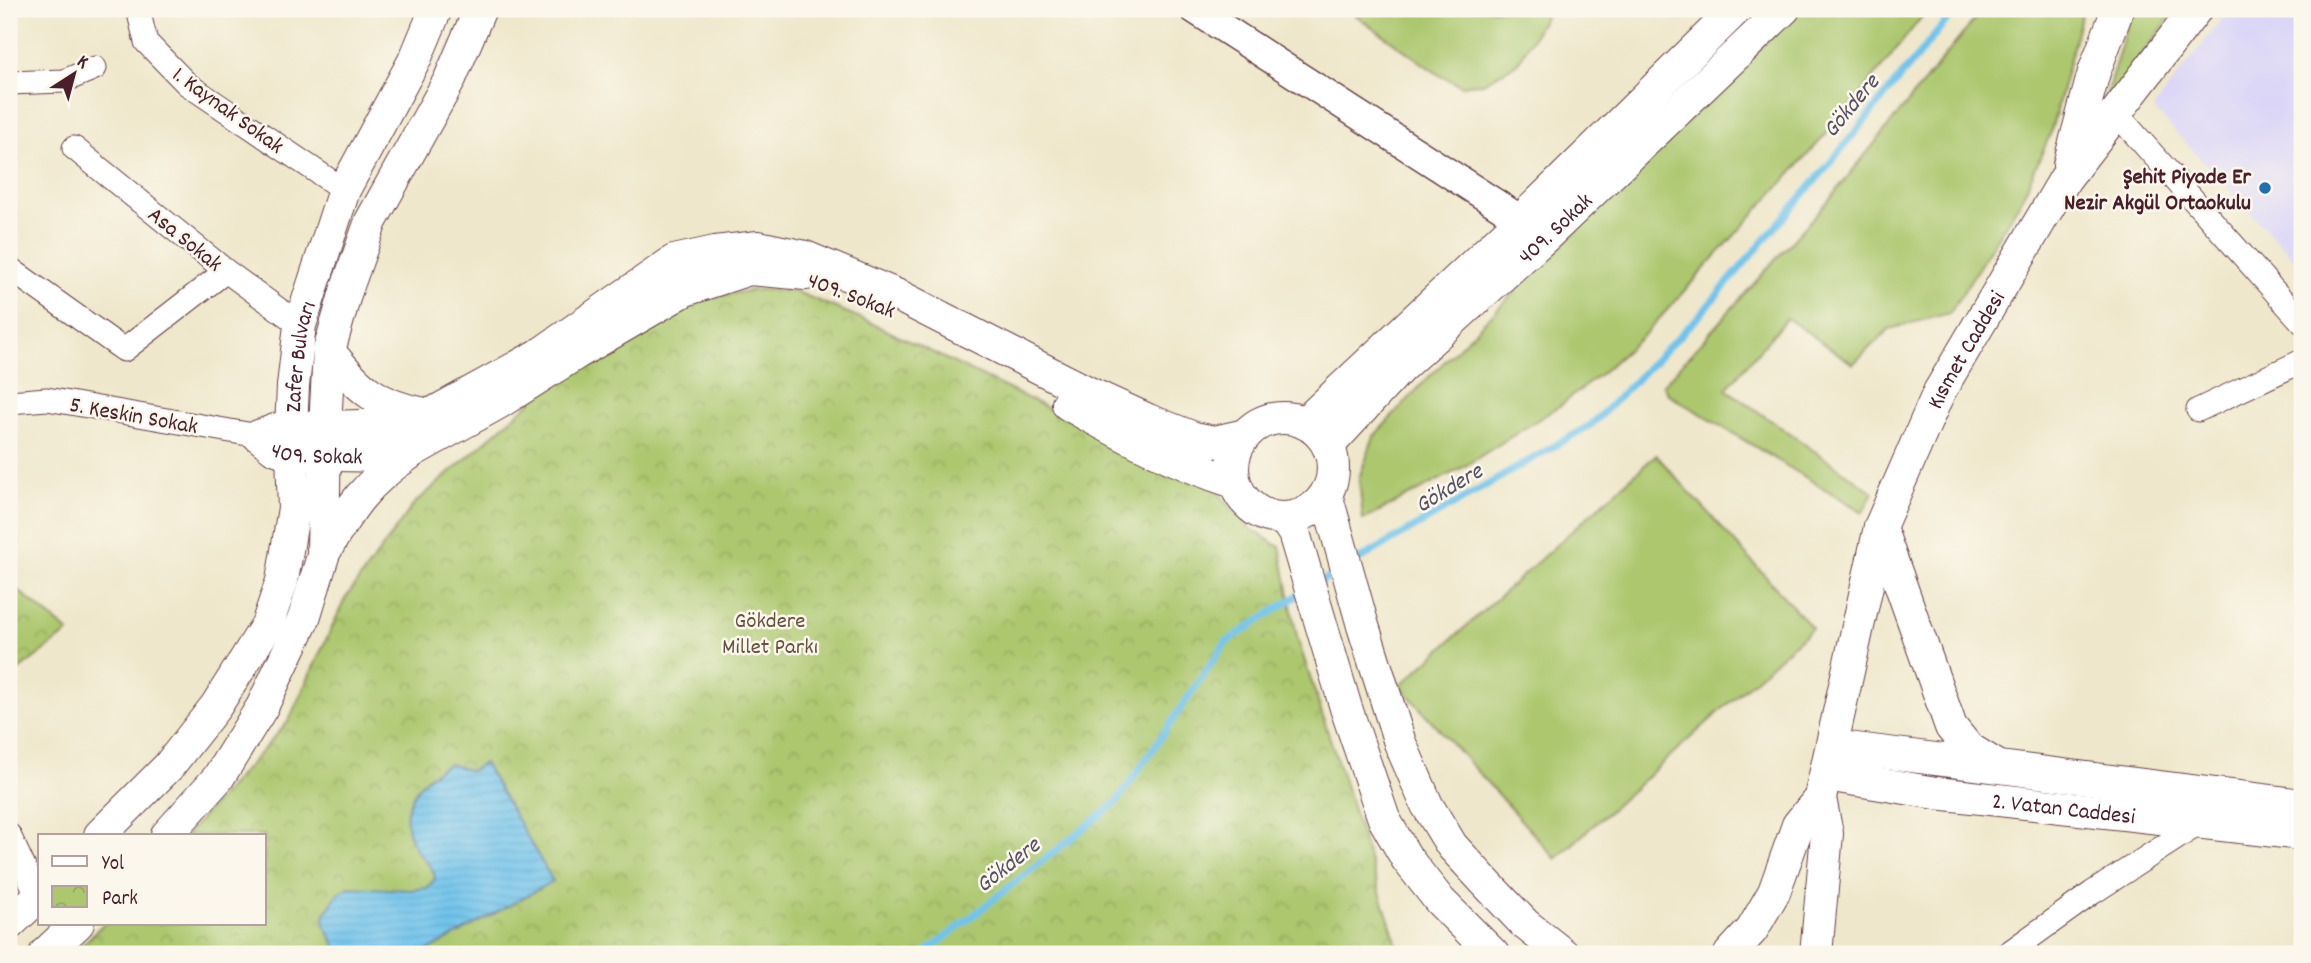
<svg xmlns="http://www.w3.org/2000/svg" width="2311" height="963" viewBox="0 0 2311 963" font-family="Dekko,sans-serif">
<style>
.built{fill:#dbd6f7}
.green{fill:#acc76e;stroke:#7b734c;stroke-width:2}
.park{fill:url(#park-crowns);stroke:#7b734c;stroke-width:2}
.water{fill:url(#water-rules);stroke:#5d718c;stroke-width:2}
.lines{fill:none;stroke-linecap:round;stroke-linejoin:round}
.stream{stroke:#70c3ec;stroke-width:7}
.minor-casing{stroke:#633d43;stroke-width:25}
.tertiary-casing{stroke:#633d43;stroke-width:31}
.secondary-casing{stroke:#633d43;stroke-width:34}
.minor{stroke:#fff;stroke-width:23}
.tertiary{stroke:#fff;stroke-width:28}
.secondary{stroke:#fff;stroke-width:32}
.poi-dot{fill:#1f6fb2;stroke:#fbf7ec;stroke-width:2.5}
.labels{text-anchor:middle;stroke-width:5;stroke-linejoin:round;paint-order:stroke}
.street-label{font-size:23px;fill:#4a1f2b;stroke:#fbf7ec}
.poi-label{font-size:23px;font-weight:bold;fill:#4a1f2b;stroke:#fbf7ec;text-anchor:end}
.park-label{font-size:23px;fill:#67513f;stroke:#fbf7ec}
.water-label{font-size:24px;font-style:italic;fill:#555065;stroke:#fbf7ec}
</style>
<defs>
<pattern id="park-crowns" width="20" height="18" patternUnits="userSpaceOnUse" patternTransform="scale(1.75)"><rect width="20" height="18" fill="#acc76e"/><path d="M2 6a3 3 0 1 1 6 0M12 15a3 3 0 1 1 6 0" fill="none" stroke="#96aa5f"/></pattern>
<pattern id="water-rules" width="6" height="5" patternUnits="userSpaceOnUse" patternTransform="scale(1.75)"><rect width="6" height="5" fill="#70c3ec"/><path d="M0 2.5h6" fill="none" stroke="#62a7cb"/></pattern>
</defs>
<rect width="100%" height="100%" fill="#fbf7ec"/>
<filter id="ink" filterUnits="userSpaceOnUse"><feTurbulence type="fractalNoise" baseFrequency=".0143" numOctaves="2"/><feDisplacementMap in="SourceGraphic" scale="14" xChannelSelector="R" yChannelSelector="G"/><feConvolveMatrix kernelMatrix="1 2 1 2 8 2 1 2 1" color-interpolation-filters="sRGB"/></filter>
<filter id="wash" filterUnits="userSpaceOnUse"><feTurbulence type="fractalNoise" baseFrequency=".00686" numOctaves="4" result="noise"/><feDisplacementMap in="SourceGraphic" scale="28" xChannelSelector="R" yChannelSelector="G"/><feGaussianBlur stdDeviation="1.57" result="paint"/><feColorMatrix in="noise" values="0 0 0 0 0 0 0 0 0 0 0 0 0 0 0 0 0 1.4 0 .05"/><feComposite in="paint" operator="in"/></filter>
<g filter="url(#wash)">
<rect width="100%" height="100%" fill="#efe7cb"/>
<path class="built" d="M 2230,9 L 2302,9 L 2302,268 L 2153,108 Z"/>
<path class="green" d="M 1347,9 L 1549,9 L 1518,63 L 1483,83 L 1462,86 L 1439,75 Z
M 1800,9 L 1928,9 L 1848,110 L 1647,332 L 1605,370 L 1561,405 L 1462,468 L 1363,520 L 1359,478 L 1374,436 L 1426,380 Z
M 1983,9 L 2083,9 L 2050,135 L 2021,200 L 1950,313 L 1889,329 L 1853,364 L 1787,318 L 1726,389 L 1873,492 L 1863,512 L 1668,394 L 1663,385 L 1829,200 Z
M 2132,9 L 2177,9 L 2103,106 Z
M 1656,455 L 1812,628 L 1556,859 L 1400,686 Z"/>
<path class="park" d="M 753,290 L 792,290 L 865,320 L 1214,488 L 1251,529 L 1280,547 L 1297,637 L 1400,954 L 73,954 L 104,923 L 264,923 L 264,835 L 186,835 L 288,722 L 345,599 L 414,504 L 533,400 L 626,340 L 703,299 Z
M 9,583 L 69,632 L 9,677 Z"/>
<path class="water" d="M 484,763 L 553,881 L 422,954 L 340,954 L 324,924 L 325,914 L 337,895 L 349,887 L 410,890 L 427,888 L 435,879 C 435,866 421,859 415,848 C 394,812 415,780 449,764 L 471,771 Z"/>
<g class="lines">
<path class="stream" d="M 1353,563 L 1592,424 L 1701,314 L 1821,174 L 1956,9
M 1317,584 L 1340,571
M 924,954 L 1116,803 L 1226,642 L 1303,592"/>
</g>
</g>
<g filter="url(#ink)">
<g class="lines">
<defs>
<path id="minor" d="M 138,9 L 146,42 L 187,84 L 344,190
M 9,83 L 64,81 L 95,68
M 2116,113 L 2302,322
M 74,148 L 226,271 L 300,325
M 9,268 L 124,350 L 226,271
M 9,402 L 47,399 L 259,436
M 2198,410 L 2302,361
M 9,835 L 38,897
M 2007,954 L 2092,893 L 2198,824"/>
<path id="tertiary" d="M 1194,9 L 1540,232"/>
<g id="secondary">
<path d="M 2069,165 L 2094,72 L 2118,9"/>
<path d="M 329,351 C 358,388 378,406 425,414"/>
<path d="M 1068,404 C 1122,435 1175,463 1234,482"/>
<circle cx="1283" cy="468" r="50"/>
<path d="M 1305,423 L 1521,220 L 1736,9"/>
<path d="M 259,436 L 278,429 L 291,428 L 397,425 L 430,415 L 539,355 L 674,261 L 715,252 L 758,247 L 805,257 L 901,297 L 1087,392 L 1148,420 L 1194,438 L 1214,442 L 1245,435"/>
<path id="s1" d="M 259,436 L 274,448 L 292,454 L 384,456 L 411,452 L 500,402 L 577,353 L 685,290 L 749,269 L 806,274"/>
<path id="s2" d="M 1328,446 L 1400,368 L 1546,236 L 1784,9"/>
<path d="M 1326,494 L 1363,626 L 1400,743 L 1427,805 L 1452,846 L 1486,883 L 1525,924 L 1563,954"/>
<path d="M 1284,518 L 1294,533 L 1346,708 L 1384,819 L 1407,859 L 1440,901 L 1493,954"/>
<path d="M 1880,527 L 1951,727 L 1968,748 L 1997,766"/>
<path d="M 325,551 C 350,507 366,483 409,454"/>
<path d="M 1832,746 L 2302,805"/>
<path id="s3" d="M 1826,775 L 1936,793 L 2302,834"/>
<path id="s4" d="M 100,835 L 168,767 L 216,706 L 267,625 L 282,581 L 294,508 L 291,428 L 293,386 L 300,325 L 344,190 L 416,57 L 436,9"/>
<path d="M 167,835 L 218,778 L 262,707 L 304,618 L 323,556 L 325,427 L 329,351 L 346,291 L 371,221 L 449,81 L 480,9"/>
<path d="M 9,924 L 40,895"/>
<path d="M 45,954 L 78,923"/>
<path d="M 1730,954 L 1752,930 L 1774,892 L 1798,825 L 1820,798"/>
<path id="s5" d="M 1816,954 L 1827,834 L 1820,798 L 1880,527 L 1939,392 L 2065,179 L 2196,9"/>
</g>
</defs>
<use href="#minor" class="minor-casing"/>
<use href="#tertiary" class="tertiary-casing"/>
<use href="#secondary" class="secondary-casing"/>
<use href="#minor" class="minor"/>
<use href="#tertiary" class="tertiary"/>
<use href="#secondary" class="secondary"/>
</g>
</g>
<circle class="poi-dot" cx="2265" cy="188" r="7"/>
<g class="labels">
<g class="street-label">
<text transform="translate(229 109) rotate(36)" y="8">1. Kaynak Sokak</text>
<text dy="8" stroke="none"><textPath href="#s2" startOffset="315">409. Sokak</textPath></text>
<text transform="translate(186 238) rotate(39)" y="8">Asa Sokak</text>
<text transform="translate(852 294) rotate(21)" y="8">409. Sokak</text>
<text dy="8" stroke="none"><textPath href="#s5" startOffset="632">Kısmet Caddesi</textPath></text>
<text dy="8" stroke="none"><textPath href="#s4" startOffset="542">Zafer Bulvarı</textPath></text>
<text transform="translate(134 414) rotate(10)" y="8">5. Keskin Sokak</text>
<text dy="8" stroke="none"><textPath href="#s1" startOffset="63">409. Sokak</textPath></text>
<text dy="8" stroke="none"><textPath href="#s3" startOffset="240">2. Vatan Caddesi</textPath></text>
</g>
<g class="poi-label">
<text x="2251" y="183">Şehit Piyade Er<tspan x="2251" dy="26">Nezir Akgül Ortaokulu</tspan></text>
</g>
<g class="park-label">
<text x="770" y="627">Gökdere<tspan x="770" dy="26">Millet Parkı</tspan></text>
</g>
<g class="water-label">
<text transform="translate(1850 105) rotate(-50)" y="8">Gökdere</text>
<text transform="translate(1448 487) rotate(-31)" y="8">Gökdere</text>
<text transform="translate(1007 864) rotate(-38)" y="8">Gökdere</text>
</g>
</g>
<rect width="2311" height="963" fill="none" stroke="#fbf7ec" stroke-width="35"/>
<rect x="38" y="834" width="228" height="91" fill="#fbf7ec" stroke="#b4a19f" stroke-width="2"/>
<rect x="52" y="856" width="35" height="10" fill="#ffffff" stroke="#b4a19f" stroke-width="2"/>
<text x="102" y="869" font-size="21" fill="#4a1f2b">Yol</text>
<rect x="52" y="886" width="35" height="21" fill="url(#park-crowns)" stroke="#b4a19f" stroke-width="2"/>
<text x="102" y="904" font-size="21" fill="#4a1f2b">Park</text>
<g transform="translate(74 74) rotate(36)" stroke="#fbf7ec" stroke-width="5" paint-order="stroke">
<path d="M0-5L12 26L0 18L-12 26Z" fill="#4a1f2b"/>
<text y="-10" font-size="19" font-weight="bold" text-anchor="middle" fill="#4a1f2b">K</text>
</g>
</svg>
